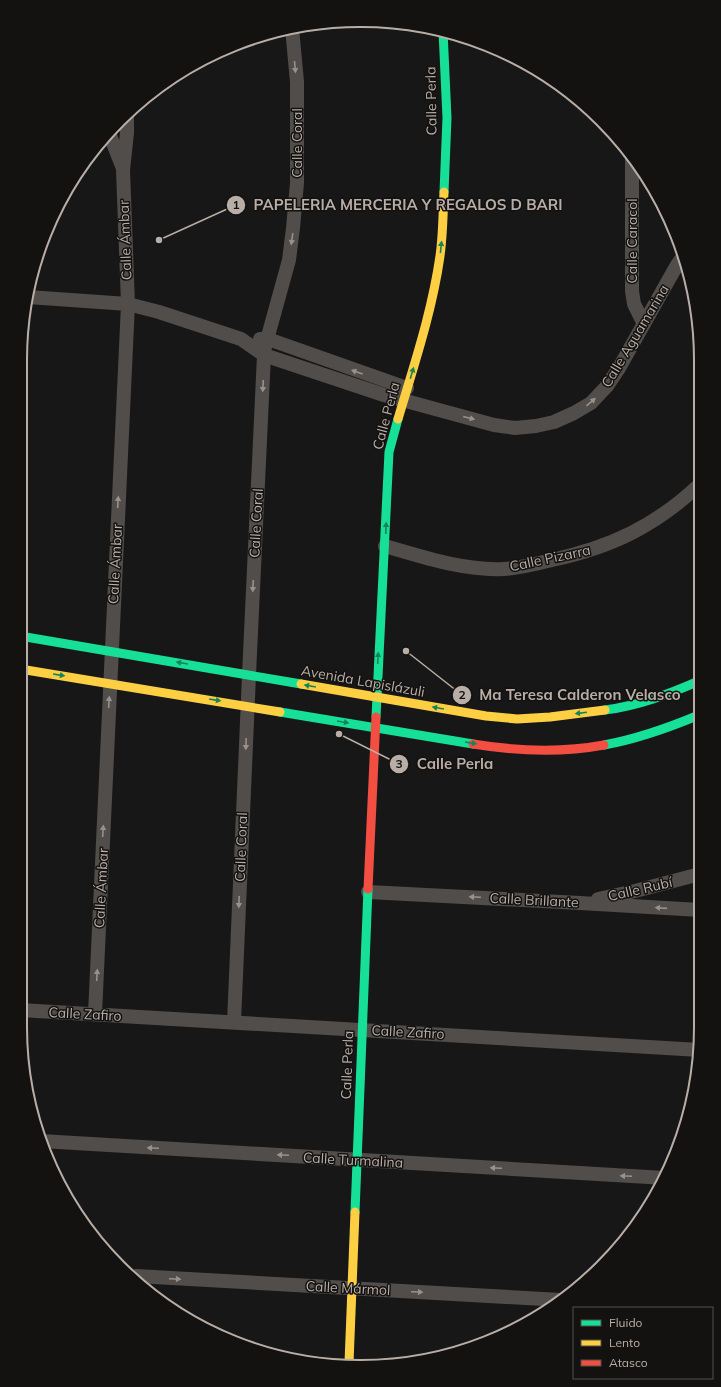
<svg xmlns="http://www.w3.org/2000/svg" width="721" height="1387" viewBox="0 0 721 1387" font-family="Mulish,sans-serif">
<style>
.lines{fill:none;stroke-linecap:round;stroke-linejoin:round}
.street{stroke:#504d4b;stroke-width:14}
.fast{stroke:#16e098;stroke-width:9}
.slow{stroke:#ffcf43;stroke-width:9}
.jam{stroke:#f24e42;stroke-width:9}
.oneway{fill:#9a918b}
.oneway2{fill:#15835b}
.labels{text-anchor:middle;stroke-width:3;stroke-linejoin:round;paint-order:stroke}
.street-label{font-size:14px;fill:#b9aea7;stroke:#131211}
.rim{fill:none;stroke:#b9aea7;stroke-width:2}
.leader{fill:none;stroke:#b9aea7;stroke-width:1.5}
.callout-dot{fill:#b9aea7;stroke:#131211;stroke-width:1.5}
.mark-label{font-size:12px;text-anchor:middle;font-weight:bold;fill:#111}
.callout-label{font-size:15px;text-anchor:middle;font-weight:bold;fill:#b9aea7;stroke:#131211;stroke-width:3;stroke-linejoin:round;paint-order:stroke}
</style>
<rect width="100%" height="100%" fill="#171717"/>
<g class="lines">
<path class="street" d="M 109,133 L 122,166
M 632,155 L 632,291 L 634,304 L 644,324
M 28,297 L 128,304 L 159,312 L 241,339 L 264,355 L 384,395 L 494,425 L 515,428 L 536,426 L 554,422 L 574,413 L 591,403 L 607,386 L 619,368 L 677,265 L 682,258
M 260,339 L 268,339 L 407,388
M 385,546 C 423,557 464,571 504,569 C 520,568 536,564 552,560 C 611,547 654,527 699,485
M 368,892 L 580,903 L 700,910
M 598,899 L 635,891 L 700,874
M 20,1010 L 700,1050
M 95,1014 L 128,304 L 123,170 L 127,133 L 127,114
M 234,1022 L 249,675 L 264,355 L 265,347 L 289,260 L 293,228 L 297,183 L 297,82 L 292,28
M 41,1141 L 665,1178
M 136,1276 L 561,1300"/>
<path class="fast" d="M 443,31 L 447,118 L 444,192
M 20,636 L 301,684
M 605,710 C 638,706 669,694 699,681
M 280,712 L 473,744
M 376,717 L 389,452 L 398,419
M 604,745 C 637,739 668,728 699,715
M 355,1212 L 368,889"/>
<path class="slow" d="M 398,419 C 414,365 432,312 440,256 C 443,235 443,213 444,192
M 20,669 L 280,712
M 301,684 L 486,716 L 517,719 L 550,717 L 605,710
M 349,1363 L 355,1212"/>
<path class="jam" d="M 473,744 C 516,751 561,753 604,745
M 368,889 L 376,717"/>
</g>
<defs><path id="oneway-solid" d="M-6-.8H1V-3.2L6.5 0L1 3.2V.8H-6Z"/></defs>
<g class="oneway">
<use href="#oneway-solid" transform="translate(295 67) rotate(85)"/>
<use href="#oneway-solid" transform="translate(292 239) rotate(98)"/>
<use href="#oneway-solid" transform="translate(357 372) rotate(-160)"/>
<use href="#oneway-solid" transform="translate(263 386) rotate(93)"/>
<use href="#oneway-solid" transform="translate(591 402) rotate(-40)"/>
<use href="#oneway-solid" transform="translate(469 418) rotate(14)"/>
<use href="#oneway-solid" transform="translate(118 502) rotate(-87)"/>
<use href="#oneway-solid" transform="translate(253 586) rotate(93)"/>
<use href="#oneway-solid" transform="translate(109 702) rotate(-87)"/>
<use href="#oneway-solid" transform="translate(246 744) rotate(92)"/>
<use href="#oneway-solid" transform="translate(103 831) rotate(-87)"/>
<use href="#oneway-solid" transform="translate(475 897) rotate(-177)"/>
<use href="#oneway-solid" transform="translate(239 902) rotate(92)"/>
<use href="#oneway-solid" transform="translate(661 908) rotate(-176)"/>
<use href="#oneway-solid" transform="translate(97 975) rotate(-87)"/>
<use href="#oneway-solid" transform="translate(153 1148) rotate(-177)"/>
<use href="#oneway-solid" transform="translate(283 1155) rotate(-177)"/>
<use href="#oneway-solid" transform="translate(496 1168) rotate(-177)"/>
<use href="#oneway-solid" transform="translate(626 1176) rotate(-177)"/>
<use href="#oneway-solid" transform="translate(175 1279) rotate(3)"/>
<use href="#oneway-solid" transform="translate(417 1292) rotate(3)"/>
</g>
<g class="oneway2">
<use href="#oneway-solid" transform="translate(441 247) rotate(-84)"/>
<use href="#oneway-solid" transform="translate(412 373) rotate(-73)"/>
<use href="#oneway-solid" transform="translate(386 528) rotate(-88)"/>
<use href="#oneway-solid" transform="translate(378 658) rotate(-87)"/>
<use href="#oneway-solid" transform="translate(182 663) rotate(-170)"/>
<use href="#oneway-solid" transform="translate(59 675) rotate(9)"/>
<use href="#oneway-solid" transform="translate(310 686) rotate(-170)"/>
<use href="#oneway-solid" transform="translate(215 700) rotate(9)"/>
<use href="#oneway-solid" transform="translate(438 708) rotate(-170)"/>
<use href="#oneway-solid" transform="translate(581 713) rotate(173)"/>
<use href="#oneway-solid" transform="translate(343 722) rotate(10)"/>
<use href="#oneway-solid" transform="translate(471 743) rotate(9)"/>
</g>
<g class="labels">
<g class="street-label">
<text transform="translate(431 101) rotate(-91)" y="5">Calle Perla</text>
<text transform="translate(297 143) rotate(-90)" y="5">Calle Coral</text>
<text transform="translate(125 240) rotate(-92)" y="5">Calle Ámbar</text>
<text transform="translate(632 241) rotate(-90)" y="5">Calle Caracol</text>
<text transform="translate(635 336) rotate(-59)" y="5">Calle Aguamarina</text>
<text transform="translate(386 416) rotate(-75)" y="5">Calle Perla</text>
<text transform="translate(256 523) rotate(-87)" y="5">Calle Coral</text>
<text transform="translate(550 558) rotate(-12)" y="5">Calle Pizarra</text>
<text transform="translate(115 564) rotate(-87)" y="5">Calle Ámbar</text>
<text transform="translate(363 681) rotate(10)" y="5">Avenida Lapislázuli</text>
<text transform="translate(241 847) rotate(-88)" y="5">Calle Coral</text>
<text transform="translate(101 888) rotate(-87)" y="5">Calle Ámbar</text>
<text transform="translate(640 889) rotate(-13)" y="5">Calle Rubí</text>
<text transform="translate(534 900) rotate(3)" y="5">Calle Brillante</text>
<text transform="translate(85 1014) rotate(3)" y="5">Calle Zafiro</text>
<text transform="translate(408 1032) rotate(3)" y="5">Calle Zafiro</text>
<text transform="translate(347 1065) rotate(-88)" y="5">Calle Perla</text>
<text transform="translate(353 1160) rotate(3)" y="5">Calle Turmalina</text>
<text transform="translate(348 1288) rotate(3)" y="5">Calle Mármol</text>
</g>
</g>
<path d="M0 0H721V1387H0ZM360 27H361A333 333 0 0 1 694 360V1027A333 333 0 0 1 361 1360H360A333 333 0 0 1 27 1027V360A333 333 0 0 1 360 27Z" fill="#131211" fill-rule="evenodd"/>
<path class="rim" d="M360 27H361A333 333 0 0 1 694 360V1027A333 333 0 0 1 361 1360H360A333 333 0 0 1 27 1027V360A333 333 0 0 1 360 27Z"/>
<path class="leader" d="M159 240L236 205M406 651L462 695M339 734L399 764"/>
<g class="callout-dot">
<circle cx="159" cy="240" r="4"/>
<circle cx="406" cy="651" r="4"/>
<circle cx="339" cy="734" r="4"/>
<circle cx="236" cy="205" r="10"/>
<circle cx="462" cy="695" r="10"/>
<circle cx="399" cy="764" r="10"/>
</g>
<g class="mark-label">
<text x="236" y="209">1</text>
<text x="462" y="699">2</text>
<text x="399" y="768">3</text>
</g>
<g class="callout-label">
<text x="408" y="210">PAPELERIA MERCERIA Y REGALOS D BARI</text>
<text x="580" y="700">Ma Teresa Calderon Velasco</text>
<text x="455" y="769">Calle Perla</text>
</g>
<rect x="573" y="1307" width="140" height="72" fill="#131211" stroke="#55504d"/>
<rect x="581" y="1320" width="20" height="6" fill="#16e098" stroke="#55504d"/>
<text x="609" y="1327" font-size="12" fill="#b9aea7">Fluido</text>
<rect x="581" y="1340" width="20" height="6" fill="#ffcf43" stroke="#55504d"/>
<text x="609" y="1347" font-size="12" fill="#b9aea7">Lento</text>
<rect x="581" y="1360" width="20" height="6" fill="#f24e42" stroke="#55504d"/>
<text x="609" y="1367" font-size="12" fill="#b9aea7">Atasco</text>
</svg>
